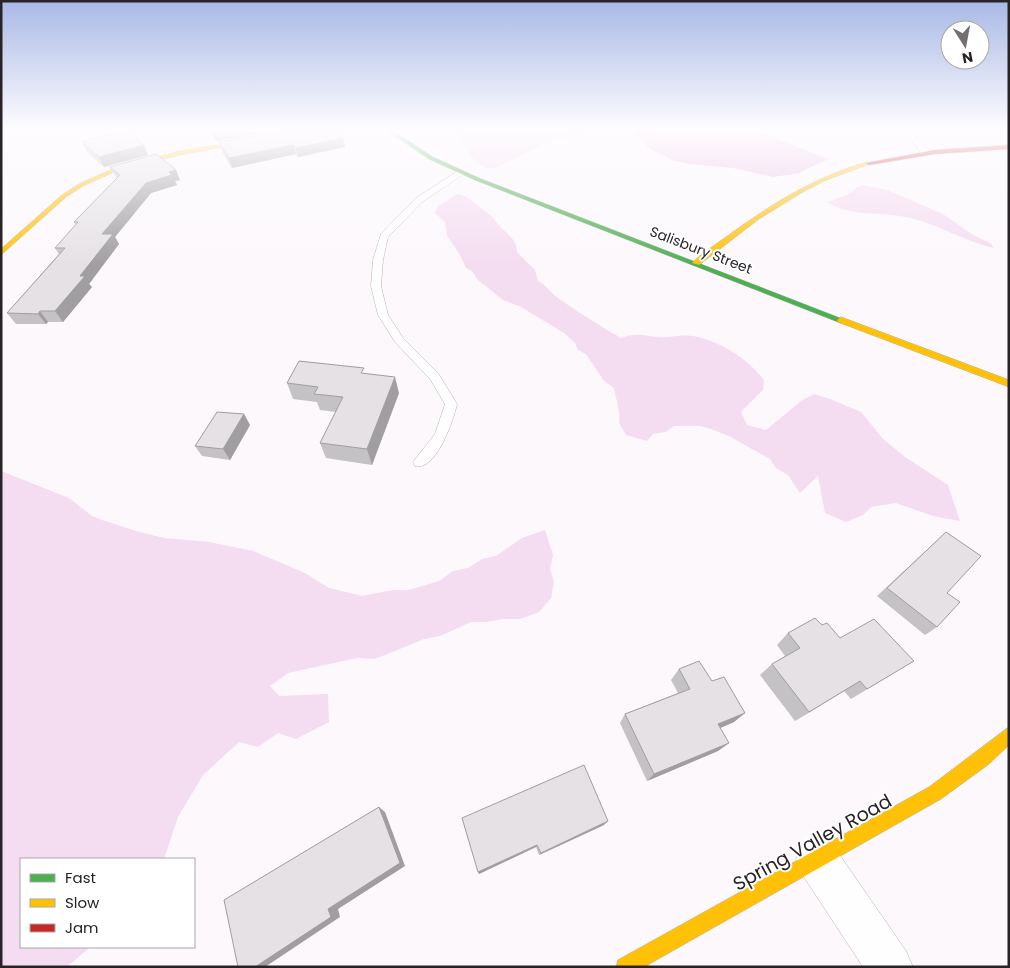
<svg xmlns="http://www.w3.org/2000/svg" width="1010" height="968" viewBox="0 0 1010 968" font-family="Poppins,sans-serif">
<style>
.green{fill:#f4dcf1}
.water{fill:#e8c1e4}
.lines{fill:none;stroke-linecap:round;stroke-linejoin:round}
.lane-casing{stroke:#b7b3b6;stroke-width:1}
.street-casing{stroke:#b7b3b6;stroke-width:1}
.fast-casing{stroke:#b7b3b6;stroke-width:1}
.slow-casing{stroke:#b7b3b6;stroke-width:1}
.jam-casing{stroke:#b7b3b6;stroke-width:1}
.lane{fill:#fffeff;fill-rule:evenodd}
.street{fill:#fffeff;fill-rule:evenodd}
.fast{fill:#4caf50;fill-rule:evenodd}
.slow{fill:#ffc107;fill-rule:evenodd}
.jam{fill:#c62828;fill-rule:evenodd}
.wall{fill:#c5c2c5}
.shaded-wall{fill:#a09ea0}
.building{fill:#e5e1e5;stroke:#a09ea0}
.labels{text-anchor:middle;stroke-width:4;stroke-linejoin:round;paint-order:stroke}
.far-street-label{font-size:14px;fill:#272327;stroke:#fff}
.near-street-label{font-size:19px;fill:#272327;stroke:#fff}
</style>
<rect width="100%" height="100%" fill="#fcf8fc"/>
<path class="green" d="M 477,130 L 593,130 L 546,143 L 495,168 L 485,168 L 472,158 L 469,152 L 457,141 L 457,135 Z
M 863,185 L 887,190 L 943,214 L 973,235 L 990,243 L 994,248 C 966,242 942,226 914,219 C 884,210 855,219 827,202 L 849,194 L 857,187 Z
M 458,194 L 465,196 L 493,217 C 498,229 517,236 517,252 L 535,270 L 538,281 C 548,286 549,292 558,298 C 579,313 599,325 621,338 C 637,332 643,336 659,337 C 669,338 684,334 693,336 C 720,341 747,358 764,380 L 763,390 L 741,412 L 747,425 L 766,430 L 801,401 L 814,394 L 830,399 L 861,412 L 883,439 L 905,457 L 948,485 L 960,521 L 933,516 L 896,503 L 871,507 L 863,515 L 846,522 L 825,513 L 818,476 L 800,493 L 788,475 L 776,468 L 770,459 L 729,436 L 711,429 L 700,426 L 674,426 L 665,432 L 653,434 L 647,441 L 626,435 L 619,423 C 621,411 616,400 614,388 L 604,381 L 586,354 L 578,350 L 575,343 L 564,333 L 521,307 L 503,300 L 478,280 L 472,271 L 466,268 L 459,253 L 447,236 L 445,222 L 435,213 L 438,206 Z
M 1,471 L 69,498 L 92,516 L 102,520 L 136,531 L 164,538 L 209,542 L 253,551 L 305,573 L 329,588 L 362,596 L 393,590 L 409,590 L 439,581 L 453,571 L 468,568 L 482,559 L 496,556 L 522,538 L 545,530 L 553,555 L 550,569 L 554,582 L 551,598 L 539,612 L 520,619 L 503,619 L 487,622 L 471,622 L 440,636 L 424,639 L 375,659 L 357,658 L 288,673 L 270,686 L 279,696 L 328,694 L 329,722 L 296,739 L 278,733 L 258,747 L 239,742 L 203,775 L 178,817 L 164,859 L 21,859 L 21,947 L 90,947 L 67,967 L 1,967 Z"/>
<path class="water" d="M 633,130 L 753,130 L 829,159 L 804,170 L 800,173 L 773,177 L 733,168 L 689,164 L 672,160 L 652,150 L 636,136 Z"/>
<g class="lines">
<defs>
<path id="lane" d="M 903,130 L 909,130 L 929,151 L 929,155 L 923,155 Z
M 1005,130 L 1009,130 L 1009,133 L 1007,132 Z
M 458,171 L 465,173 L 422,202 L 388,237 L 383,260 L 381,286 L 388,315 L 403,338 L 438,373 L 457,404 C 454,419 436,472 415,466 L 413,462 L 435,434 L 445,404 L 430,379 L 395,342 L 378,315 L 371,286 L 373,260 L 381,234 L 416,198 Z"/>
<path id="street" d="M 817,838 L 832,844 L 906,951 L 913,967 L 863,967 L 802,874 L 796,859 L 802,844 Z"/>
<path id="fast" d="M 386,130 L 392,130 L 433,157 L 479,178 L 845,320 L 841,323 L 838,322 L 475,180 L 429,159 Z"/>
<path id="slow" d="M 305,130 L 316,130 L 180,155 L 116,171 L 83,186 L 66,197 L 1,255 L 1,249 L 62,195 L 79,184 L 112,169 L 180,151 Z
M 867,162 L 872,163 L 824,181 L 801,193 L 759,219 L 699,265 L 692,263 C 702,253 715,245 726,237 C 770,205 814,177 867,162 Z
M 841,317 L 1009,380 L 1009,387 L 838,322 L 837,320 Z
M 1009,727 L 1009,745 L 989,764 L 941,799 L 644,967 L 616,967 L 618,960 L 929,787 Z"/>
<path id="jam" d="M 1009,145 L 1009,149 L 935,154 L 869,165 L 866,163 L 935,150 Z"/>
</defs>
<use href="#lane" class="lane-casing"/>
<use href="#street" class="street-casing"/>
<use href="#fast" class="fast-casing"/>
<use href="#slow" class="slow-casing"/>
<use href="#jam" class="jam-casing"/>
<use href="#lane" class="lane"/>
<use href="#street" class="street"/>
<use href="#fast" class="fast"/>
<use href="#slow" class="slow"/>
<use href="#jam" class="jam"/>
</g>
<path class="wall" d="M 209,130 L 281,130 L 216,141 Z
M 343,138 L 345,147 L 298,157 L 296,154 L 232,168 L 222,152 L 219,142 Z
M 82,142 L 148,155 L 104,167 L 87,152 Z
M 110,167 L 176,170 L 180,180 L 175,181 L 177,185 L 151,193 L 115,237 L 119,244 L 89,284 L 92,287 L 63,322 L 48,322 L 46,324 L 16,324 L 7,313 L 59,254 L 55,248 L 76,226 L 74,222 L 117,178 Z
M 365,374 L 399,393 L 372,465 L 326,458 L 320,443 L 336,412 L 320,410 L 317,402 L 293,399 L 287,383 Z
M 244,414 L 250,425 L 230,460 L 202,456 L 195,446 Z
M 946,532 L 947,593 L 937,627 L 925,635 L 877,596 Z
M 822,625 L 840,638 L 914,661 L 851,699 L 844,691 L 795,721 L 760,675 L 772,664 L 785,656 L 777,645 L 788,633 Z
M 679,669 L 712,681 L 745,713 L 734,722 L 720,728 L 729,743 L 718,751 L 647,781 L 620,723 L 625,714 L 678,693 L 671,680 Z
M 462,818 L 604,825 L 539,855 L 536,847 L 479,874 Z"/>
<path class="shaded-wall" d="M 224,130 L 281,130 L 216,141 L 212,132 Z
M 343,138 L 345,147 L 298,157 L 296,148 Z
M 144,145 L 148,155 L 104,167 L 99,157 Z
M 293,145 L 296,154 L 232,168 L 229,158 Z
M 176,170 L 180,180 L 175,181 L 177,185 L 151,193 L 115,237 L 119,244 L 89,284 L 92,287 L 63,322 L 55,311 L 80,276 L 102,234 L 146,183 L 169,172 Z
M 40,311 L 48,322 L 46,324 L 38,314 Z
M 395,377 L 399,393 L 372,465 L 367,449 Z
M 244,414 L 250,425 L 230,460 L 223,449 Z
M 860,681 L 844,691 L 795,721 L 809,712 Z
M 745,713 L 734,722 L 709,733 L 718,724 Z
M 729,743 L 718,751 L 647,781 L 654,774 Z
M 379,807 L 385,812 L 405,866 L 338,909 L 340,917 L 265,967 L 255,967 L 328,909 Z
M 608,821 L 604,825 L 539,855 L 541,853 Z
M 537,845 L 536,847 L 479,874 L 478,872 Z"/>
<path class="building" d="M 211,130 L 224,130 L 212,132 Z
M 293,130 L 335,130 L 343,138 L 296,148 L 293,145 L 229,158 L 219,142 Z
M 126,131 L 144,145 L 99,157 L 82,142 L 113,133 Z
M 156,154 L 176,170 L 169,172 L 172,175 L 146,183 L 102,234 L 113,234 L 80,276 L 85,276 L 55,311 L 40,311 L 38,314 L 7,313 L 65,248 L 55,248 L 78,222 L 74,222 L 120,175 L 110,167 Z
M 299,361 L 364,368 L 361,373 L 395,377 L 367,449 L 320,443 L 343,397 L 314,394 L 318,387 L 287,383 Z
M 217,412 L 244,414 L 223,449 L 195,446 Z
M 946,532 L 981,556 L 947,593 L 960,602 L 937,627 L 887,588 Z
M 815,618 L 822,625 L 827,623 L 840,638 L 874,619 L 914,661 L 867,689 L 860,681 L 809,712 L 772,664 L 800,648 L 788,633 Z
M 699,661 L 712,681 L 724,677 L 745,713 L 718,724 L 729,743 L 654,774 L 625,714 L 690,689 L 679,669 Z
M 584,765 L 608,821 L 541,853 L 537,845 L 478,872 L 462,818 Z
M 379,807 L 400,863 L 328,909 L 331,917 L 255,967 L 238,967 L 224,900 Z"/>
<linearGradient id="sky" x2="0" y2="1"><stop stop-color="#a8b9e6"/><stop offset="0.49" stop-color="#fefcfe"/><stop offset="1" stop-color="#fefcfe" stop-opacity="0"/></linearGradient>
<rect width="1010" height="265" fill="url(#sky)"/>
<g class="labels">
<g class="far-street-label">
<text transform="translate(701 250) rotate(21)" y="5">Salisbury Street</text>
</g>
<g class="near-street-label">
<text transform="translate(812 842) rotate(-29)" y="7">Spring Valley Road</text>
</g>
</g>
<rect width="1010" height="968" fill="none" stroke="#272327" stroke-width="5"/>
<rect x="20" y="858" width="175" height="90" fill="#ffffff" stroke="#a9a7a9"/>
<rect x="30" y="874" width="25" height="8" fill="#4caf50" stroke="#a9a7a9"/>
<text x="65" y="883" font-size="15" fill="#272327">Fast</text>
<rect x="30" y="899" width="25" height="8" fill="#ffc107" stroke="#a9a7a9"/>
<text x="65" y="908" font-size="15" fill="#272327">Slow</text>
<rect x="30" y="924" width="25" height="8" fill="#c62828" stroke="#a9a7a9"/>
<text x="65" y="933" font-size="15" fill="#272327">Jam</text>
<g transform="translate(965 45) rotate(169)"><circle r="24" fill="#ffffff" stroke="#a9a7a9"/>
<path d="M0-4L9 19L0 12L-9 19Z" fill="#726e72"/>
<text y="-8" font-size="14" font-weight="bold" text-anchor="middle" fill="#272327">N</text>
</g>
</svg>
